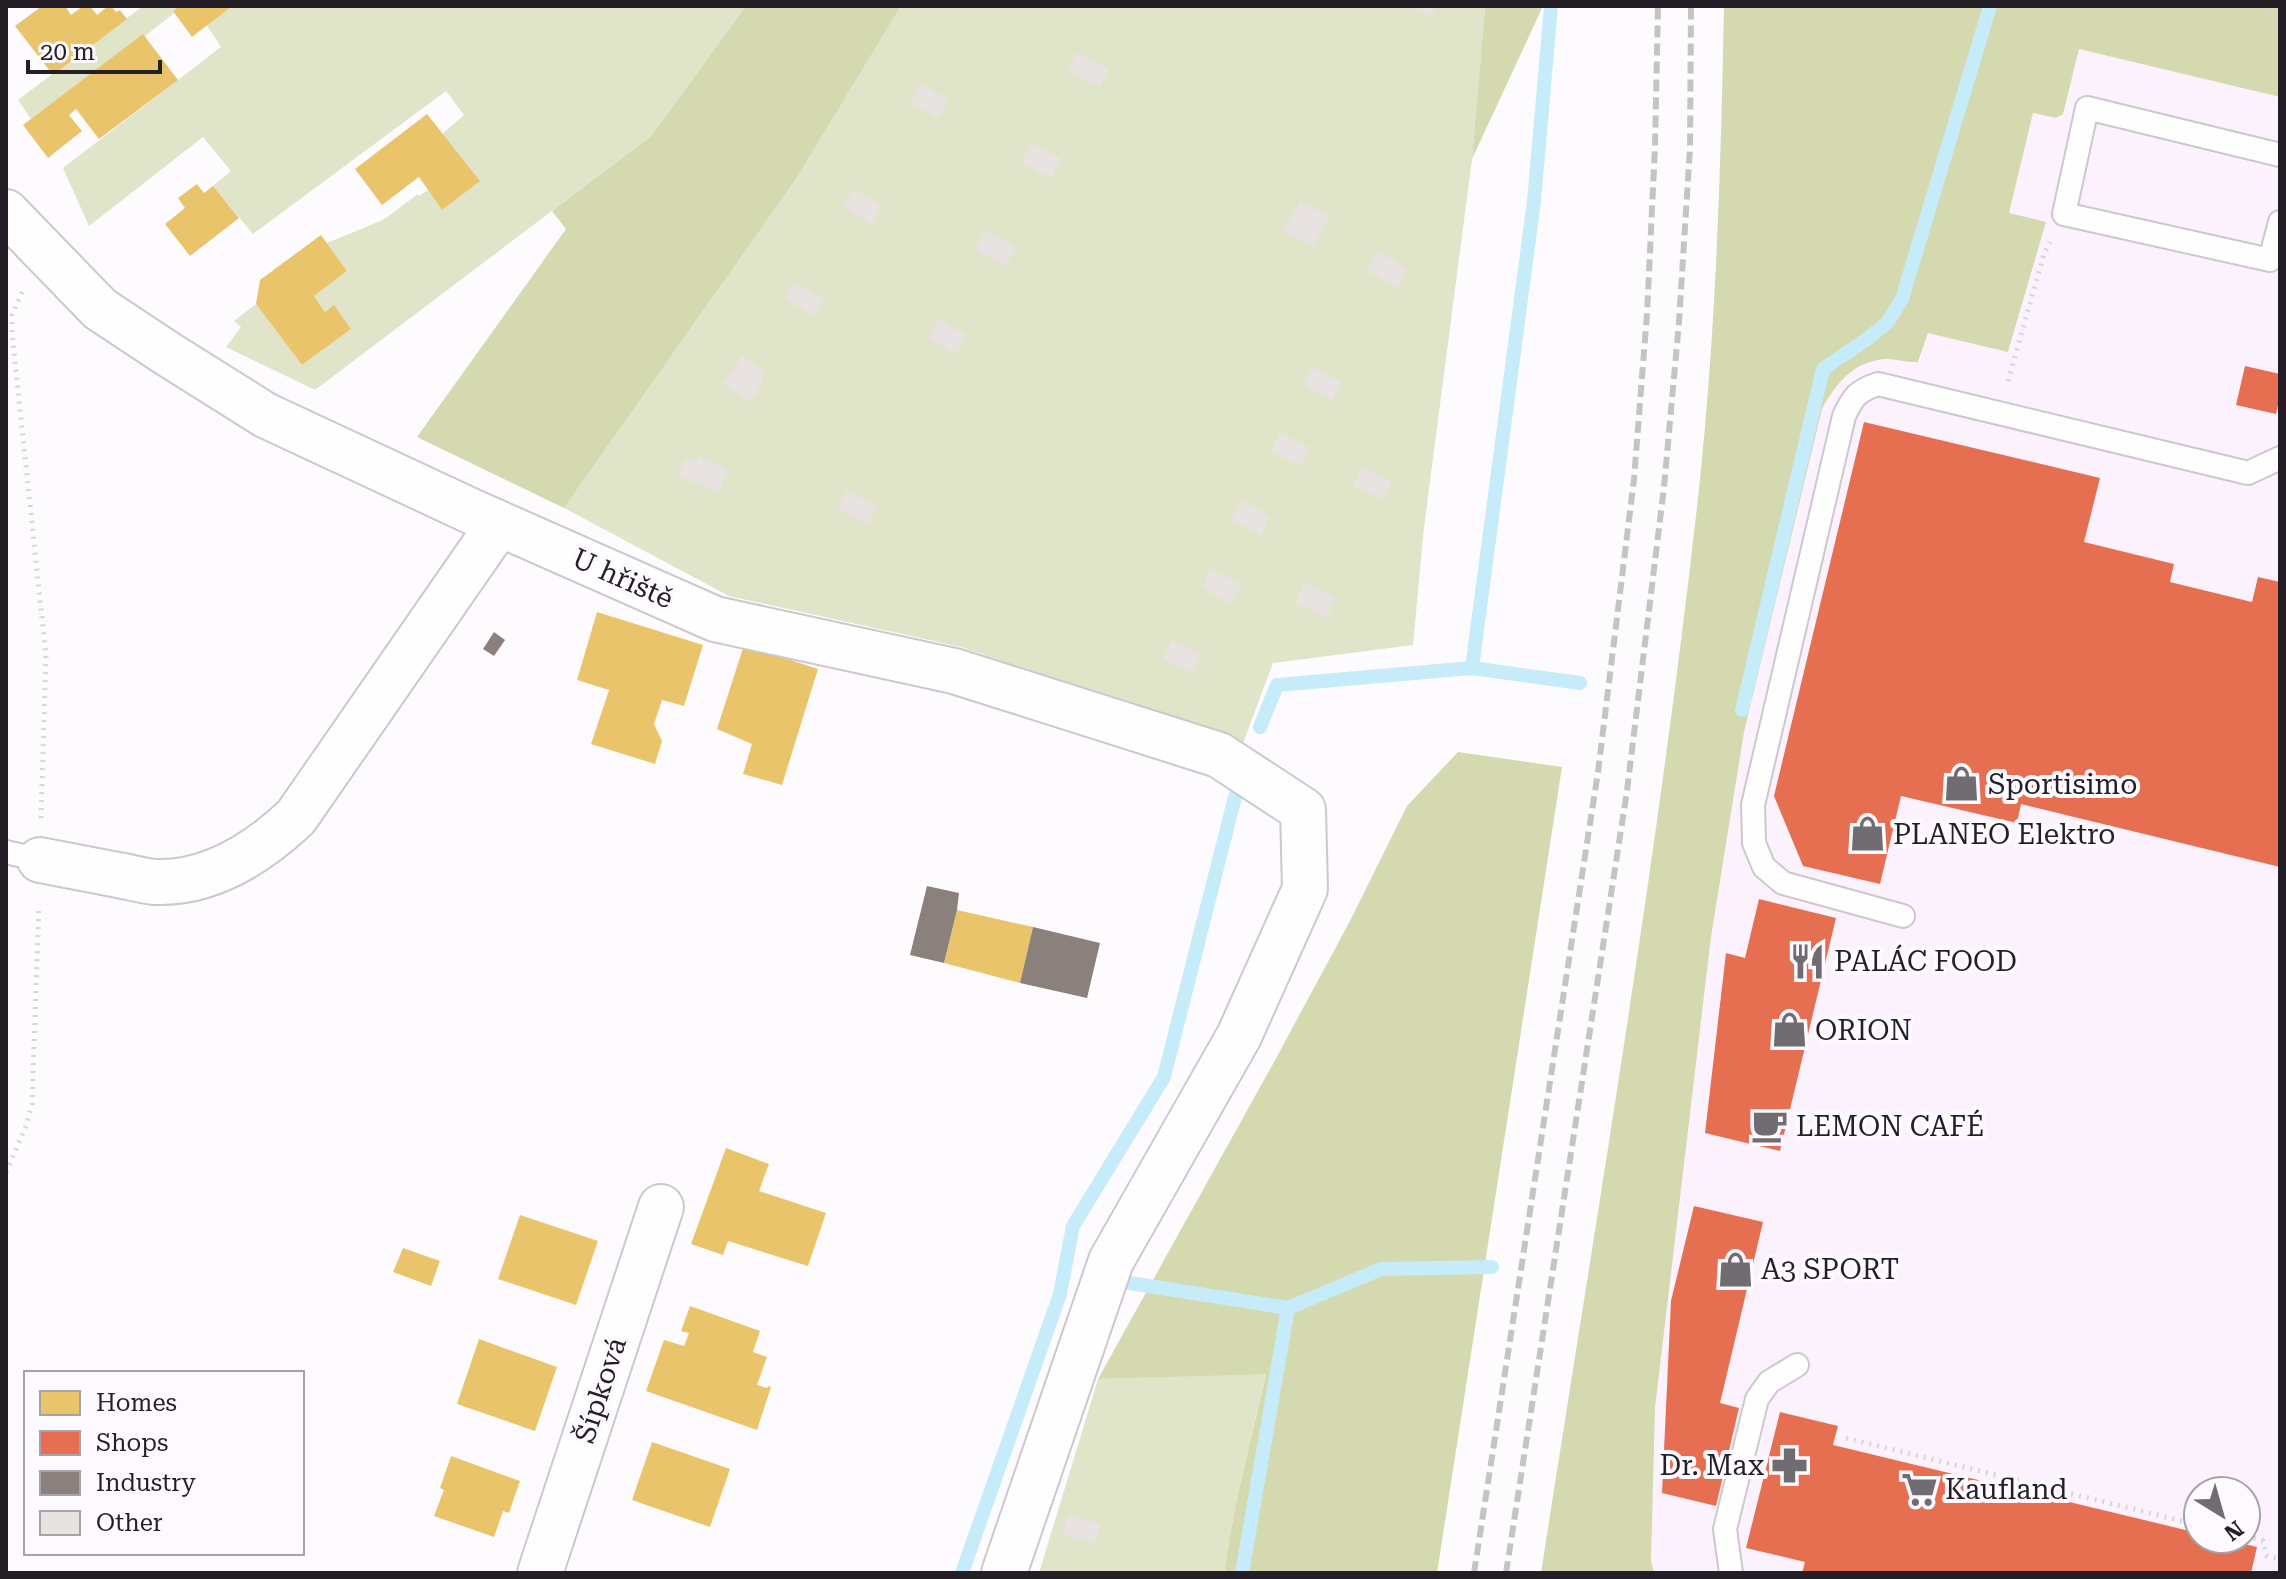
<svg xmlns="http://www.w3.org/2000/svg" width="2286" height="1579" viewBox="0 0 2286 1579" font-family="'Roboto Serif',serif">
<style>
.commercial{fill:#fcf2fd;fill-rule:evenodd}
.green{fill:#e0e4c8}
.forest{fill:#d4d9b0}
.homes{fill:#e9c46a}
.shops{fill:#e76f51}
.industry{fill:#8a817c}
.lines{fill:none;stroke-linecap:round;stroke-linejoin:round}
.stream{stroke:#c6ecfa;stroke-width:14}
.building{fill:#e8e3e1}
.lane-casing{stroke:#ccc8ce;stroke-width:26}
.street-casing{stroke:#ccc8ce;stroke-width:48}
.path{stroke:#d7d6d7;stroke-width:5;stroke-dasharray:2 6;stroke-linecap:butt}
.lane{stroke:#fffeff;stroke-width:22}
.street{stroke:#fffeff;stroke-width:44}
.rail{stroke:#c5c4c5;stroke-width:6;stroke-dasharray:12 6;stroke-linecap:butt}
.labels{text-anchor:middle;stroke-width:8;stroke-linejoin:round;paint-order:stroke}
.street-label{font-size:28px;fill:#241f27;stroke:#fdfaff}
.poi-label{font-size:28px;fill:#241f27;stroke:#fdfaff;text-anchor:start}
</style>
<rect width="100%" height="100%" fill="#fdfbfe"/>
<path class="commercial" d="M 2079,49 L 2280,97 L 2280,1573 L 1654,1573 L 1651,1561 L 1655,1408 L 1711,937 L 1744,732 L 1822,409 L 1833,388 L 1849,372 L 1865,364 L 1883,359 L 1899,360 L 1914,364 L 1920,360 L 1927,332 L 2009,351 L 2046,223 L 2009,213 L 2033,113 L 2056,118 L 2063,114 ZM 2198,1491 L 2246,1491 L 2246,1539 L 2198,1539 Z"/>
<path class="green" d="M 143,6 L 179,6 L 173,11 L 174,13 L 145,36 L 143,35 L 31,119 L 18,100 Z
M 229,6 L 746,6 L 651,136 L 315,390 L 226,347 L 241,327 L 234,321 L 256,304 L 302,365 L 351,329 L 334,306 L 325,312 L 314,296 L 347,271 L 327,243 L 383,220 L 418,194 L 419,196 L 428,190 L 442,210 L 479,181 L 442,134 L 464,115 L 446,91 L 253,234 L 213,186 L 231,171 L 203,137 L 89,226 L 63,168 L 221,47 L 206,24 Z
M 901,6 L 1485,6 L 1472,159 L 1424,527 L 1413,645 L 1273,663 L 1243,743 L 961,647 L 729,596 L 564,508 L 796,179 Z
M 1266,1373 L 1235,1507 L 1224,1573 L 1039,1573 L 1098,1379 Z"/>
<path class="forest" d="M 746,6 L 901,6 L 796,179 L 564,508 L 417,437 L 566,229 L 552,211 L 651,136 Z
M 1485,6 L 1543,6 L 1472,159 Z
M 1724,6 L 2280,6 L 2280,97 L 2079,49 L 2063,114 L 2056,118 L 2033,113 L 2009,213 L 2046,222 L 2008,352 L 1928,333 L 1918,362 C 1907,363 1897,359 1886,359 C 1854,361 1836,383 1822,409 L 1744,732 L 1711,937 L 1655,1408 L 1651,1561 L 1654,1573 L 1541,1573 C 1597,1212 1659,852 1699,489 C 1716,329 1721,167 1724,6 Z
M 1458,752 L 1562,767 L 1437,1573 L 1224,1573 L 1235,1507 L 1266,1374 L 1098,1379 L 1274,1062 L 1350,921 L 1407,806 Z"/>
<path class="homes" d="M 42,6 L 65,6 L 71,15 L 83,6 L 90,6 L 97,15 L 108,6 L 111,6 L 116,12 L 120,10 L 127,19 L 53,75 L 15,26 Z
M 179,6 L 232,6 L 192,37 L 173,11 Z
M 143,34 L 178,80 L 99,139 L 76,109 L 69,115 L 82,131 L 48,158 L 23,125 Z
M 427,114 L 480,181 L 442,210 L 419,177 L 382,205 L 355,169 Z
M 197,184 L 204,193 L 213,186 L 239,218 L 190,256 L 165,224 L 185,208 L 178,198 Z
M 321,235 L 347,271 L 314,296 L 325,312 L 334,305 L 351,329 L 302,365 L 256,304 L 260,280 Z
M 597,612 L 703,645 L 684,706 L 662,700 L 654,724 L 662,741 L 655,764 L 591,744 L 609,690 L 577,680 Z
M 744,645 L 818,669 L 782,785 L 743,774 L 752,744 L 717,729 Z
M 957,910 L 1033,927 L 1020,983 L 944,963 Z
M 726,1148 L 769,1164 L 759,1191 L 826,1213 L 808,1266 L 728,1241 L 723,1255 L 691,1244 Z
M 520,1215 L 598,1241 L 576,1305 L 498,1279 Z
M 403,1248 L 440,1261 L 431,1286 L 393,1272 Z
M 690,1306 L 760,1331 L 753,1352 L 767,1357 L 757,1385 L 767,1388 L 768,1386 L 771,1387 L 757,1430 L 646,1391 L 664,1340 L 684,1346 L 689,1333 L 681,1331 Z
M 479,1339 L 557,1367 L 535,1431 L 457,1404 Z
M 652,1442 L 730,1469 L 710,1527 L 632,1500 Z
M 451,1456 L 520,1481 L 509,1513 L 503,1511 L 494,1537 L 434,1516 L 444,1490 L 440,1488 Z"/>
<path class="shops" d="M 2245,366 L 2280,374 L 2280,397 L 2276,414 L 2236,405 Z
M 1864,422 L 2100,478 L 2084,542 L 2174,564 L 2170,582 L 2252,602 L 2258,577 L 2280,582 L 2280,867 L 2021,804 L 2017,823 L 1901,796 L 1880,884 L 1803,866 L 1774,796 Z
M 1759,899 L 1836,918 L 1780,1151 L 1705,1133 L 1726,953 L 1745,958 Z
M 1694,1206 L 1763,1222 L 1720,1403 L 1739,1408 L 1716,1506 L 1662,1493 L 1671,1301 Z
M 1780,1412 L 1838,1426 L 1833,1445 L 2198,1533 L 2198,1539 L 2224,1539 L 2257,1547 L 2251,1573 L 1802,1573 L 1805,1562 L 1746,1548 Z"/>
<path class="industry" d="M 494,632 L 505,640 L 494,656 L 483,649 Z
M 927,886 L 959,893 L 957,910 L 944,963 L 910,955 Z
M 1033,927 L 1100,943 L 1087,998 L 1020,983 Z"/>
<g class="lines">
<path class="stream" d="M 1472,668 L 1580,683
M 1742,710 L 1823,369 L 1867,339 L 1887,323 L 1902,299 L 1990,6
M 1260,727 L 1277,685 L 1472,668 L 1534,201 L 1551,6
M 1111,1280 L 1288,1308 L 1381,1269 L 1492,1267
M 962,1573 L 1060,1294 L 1073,1226 L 1164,1077 L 1235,797
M 1242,1573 L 1288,1308"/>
</g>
<path class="building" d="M 1410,6 L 1436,6 L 1431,16 Z
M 1077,53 L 1109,69 L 1099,88 L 1067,72 Z
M 920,84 L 949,100 L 939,118 L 910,102 Z
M 1031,144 L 1061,159 L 1051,178 L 1021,162 Z
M 853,189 L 882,205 L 872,224 L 843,207 Z
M 1300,201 L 1330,216 L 1313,247 L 1283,232 Z
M 985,231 L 1016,247 L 1006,265 L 976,250 Z
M 1376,251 L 1407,268 L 1397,287 L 1367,271 Z
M 793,282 L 824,299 L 815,316 L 784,299 Z
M 938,319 L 967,335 L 956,354 L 928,338 Z
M 742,356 L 766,372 L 760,383 L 762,384 L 750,402 L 723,384 Z
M 1312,367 L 1342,382 L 1332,400 L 1303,385 Z
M 1280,433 L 1310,448 L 1301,466 L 1271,451 Z
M 699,456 L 728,469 L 718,493 L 678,475 L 686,458 L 697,462 Z
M 1362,467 L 1392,481 L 1383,500 L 1353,486 Z
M 847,491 L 877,505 L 868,524 L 838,510 Z
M 1241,501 L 1270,516 L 1261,535 L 1231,520 Z
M 1210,569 L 1242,585 L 1232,603 L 1202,588 Z
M 1305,583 L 1336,597 L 1327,617 L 1295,603 Z
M 1172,640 L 1202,654 L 1193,673 L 1162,659 Z
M 1069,1514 L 1101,1525 L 1094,1544 L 1062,1534 Z"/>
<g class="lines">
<defs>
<path id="lane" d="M 2280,155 L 2087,108 L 2064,214 L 2270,260 L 2280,222
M 6,852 L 40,860
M 1903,916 L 1783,883 L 1764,867 L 1754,843 L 1753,805 L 1844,416 C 1853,397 1857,391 1878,384 L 2248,473 L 2280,458
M 1731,1573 L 1725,1529 L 1757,1399 L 1769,1382 L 1797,1365"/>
<path id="street" d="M 6,212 L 100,309 L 168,354 L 265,415 L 473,512 L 715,619 L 954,671 L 1219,755 L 1303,810 L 1305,889 L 1239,1036 L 1111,1261 L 1004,1573
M 40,860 C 66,865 92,870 118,875 C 130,877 143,881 155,882 C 209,884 258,853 296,817 L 499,524
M 540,1573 L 661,1207"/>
</defs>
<use href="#lane" class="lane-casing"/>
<use href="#street" class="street-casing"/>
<path class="path" d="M 2264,6 L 2280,26
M 22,292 L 12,315 L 12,333 L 46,656 L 41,819
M 2008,381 L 2044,254 L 2050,242
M 6,1172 L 26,1126 L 32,1104 L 39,905
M 1846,1438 L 2198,1525
M 2246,1536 L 2263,1541 L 2267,1556 L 2280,1559"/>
<use href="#lane" class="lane"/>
<use href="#street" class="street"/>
<path class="rail" d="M 1474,1573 L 1598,772 L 1634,479 L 1647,314 L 1655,147 L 1658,6
M 1506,1573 L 1627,791 L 1664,487 L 1679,322 L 1690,148 L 1691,6"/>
</g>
<defs>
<symbol id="shop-bare" viewBox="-9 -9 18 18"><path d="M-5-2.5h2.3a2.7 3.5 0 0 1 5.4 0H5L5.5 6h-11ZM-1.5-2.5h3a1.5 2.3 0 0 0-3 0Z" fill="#706c72" stroke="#fdfaff" stroke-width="2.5" paint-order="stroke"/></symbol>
<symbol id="restaurant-bare" viewBox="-9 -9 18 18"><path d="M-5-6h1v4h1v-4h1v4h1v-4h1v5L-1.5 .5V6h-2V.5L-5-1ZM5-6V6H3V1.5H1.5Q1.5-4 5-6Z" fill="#706c72" stroke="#fdfaff" stroke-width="2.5" paint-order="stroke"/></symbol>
<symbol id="cafe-bare" viewBox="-9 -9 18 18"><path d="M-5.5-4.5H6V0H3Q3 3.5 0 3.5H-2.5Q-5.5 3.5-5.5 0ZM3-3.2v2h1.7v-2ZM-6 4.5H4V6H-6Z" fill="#706c72" stroke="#fdfaff" stroke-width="2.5" paint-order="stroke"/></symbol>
<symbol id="pharmacy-bare" viewBox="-9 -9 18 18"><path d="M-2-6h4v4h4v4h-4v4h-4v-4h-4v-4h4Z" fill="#706c72" stroke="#fdfaff" stroke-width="2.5" paint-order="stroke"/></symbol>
<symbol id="supermarket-bare" viewBox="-9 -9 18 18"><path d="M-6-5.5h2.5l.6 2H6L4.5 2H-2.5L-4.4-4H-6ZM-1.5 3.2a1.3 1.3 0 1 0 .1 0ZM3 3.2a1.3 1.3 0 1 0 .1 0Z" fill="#706c72" stroke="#fdfaff" stroke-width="2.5" paint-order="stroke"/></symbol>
</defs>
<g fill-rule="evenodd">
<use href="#shop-bare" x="1936" y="758" width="51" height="51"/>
<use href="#shop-bare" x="1842" y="808" width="51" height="51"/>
<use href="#restaurant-bare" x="1782" y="936" width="51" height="51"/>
<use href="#shop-bare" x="1764" y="1004" width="51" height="51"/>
<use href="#cafe-bare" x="1744" y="1100" width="51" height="51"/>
<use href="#shop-bare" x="1710" y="1244" width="51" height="51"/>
<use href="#pharmacy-bare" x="1764" y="1440" width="51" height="51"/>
<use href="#supermarket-bare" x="1894" y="1464" width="51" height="51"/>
</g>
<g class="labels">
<g class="street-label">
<text transform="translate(623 578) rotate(24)" y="10">U hřiště</text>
<text transform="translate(600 1390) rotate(-72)" y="10">Šípková</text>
</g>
<g class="poi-label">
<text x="1988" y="794">Sportisimo</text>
<text x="1893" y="844">PLANEO Elektro</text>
<text x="1834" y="971">PALÁC FOOD</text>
<text x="1815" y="1040">ORION</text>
<text x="1796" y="1136">LEMON CAFÉ</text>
<text x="1761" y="1279">A3 SPORT</text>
<text x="1764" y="1475" text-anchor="end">Dr. Max</text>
<text x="1945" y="1499">Kaufland</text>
</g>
</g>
<rect width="2286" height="1579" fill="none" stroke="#241f27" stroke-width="16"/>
<rect x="24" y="1371" width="280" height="184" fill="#fdfaff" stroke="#a6a2a9" stroke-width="2"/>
<rect x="40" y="1391" width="40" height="24" fill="#e9c46a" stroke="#a6a2a9" stroke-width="2"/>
<text x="96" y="1411" font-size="24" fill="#241f27">Homes</text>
<rect x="40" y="1431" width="40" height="24" fill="#e76f51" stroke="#a6a2a9" stroke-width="2"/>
<text x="96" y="1451" font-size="24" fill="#241f27">Shops</text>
<rect x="40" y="1471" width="40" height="24" fill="#8a817c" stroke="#a6a2a9" stroke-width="2"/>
<text x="96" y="1491" font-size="24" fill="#241f27">Industry</text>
<rect x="40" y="1511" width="40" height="24" fill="#e8e3e1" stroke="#a6a2a9" stroke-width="2"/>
<text x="96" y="1531" font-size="24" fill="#241f27">Other</text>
<g transform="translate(2222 1515) rotate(143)"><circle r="38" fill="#fdfaff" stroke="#a6a2a9" stroke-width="2"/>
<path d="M0-6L14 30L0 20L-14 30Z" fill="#706c72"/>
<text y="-12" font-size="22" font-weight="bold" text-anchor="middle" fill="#241f27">N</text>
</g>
<path d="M28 60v12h132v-12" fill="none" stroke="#241f27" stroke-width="4"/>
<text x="40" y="60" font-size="24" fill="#241f27" stroke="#fdfaff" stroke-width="6" paint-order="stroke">20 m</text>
</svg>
